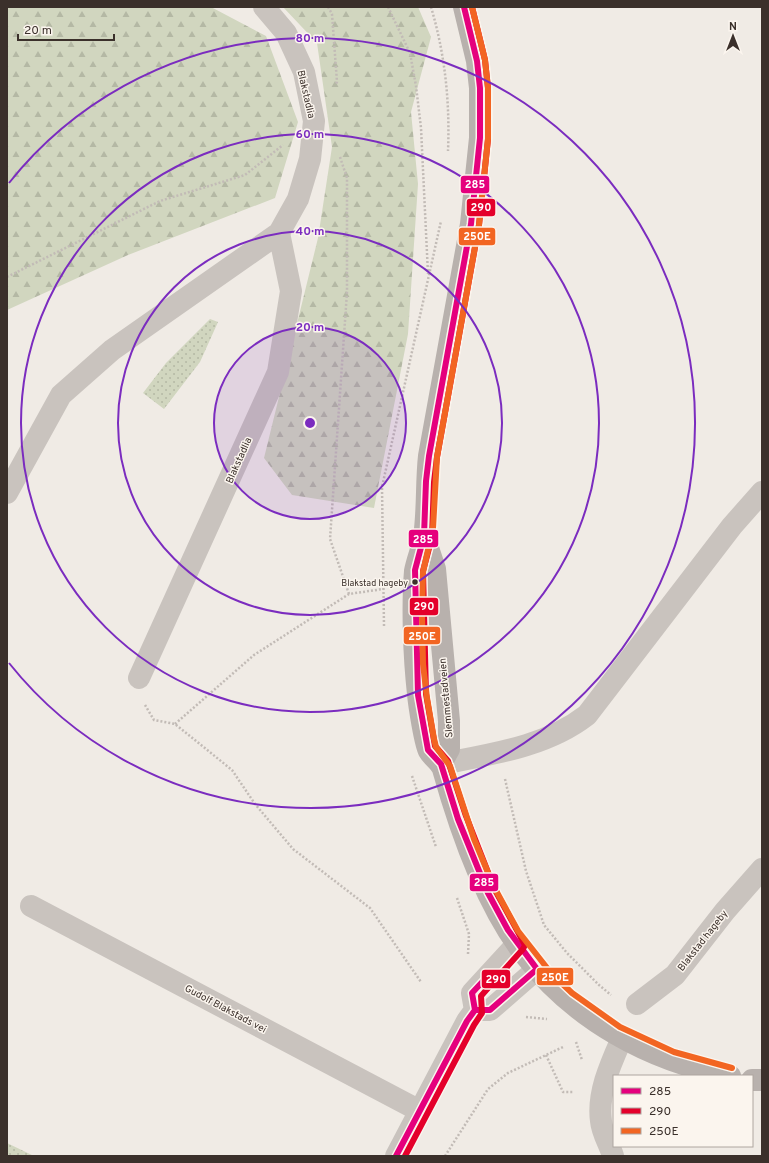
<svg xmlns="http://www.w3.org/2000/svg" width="769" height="1163" viewBox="0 0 769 1163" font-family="Overpass,sans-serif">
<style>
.green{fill:url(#green-dots)}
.forest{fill:url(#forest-firs)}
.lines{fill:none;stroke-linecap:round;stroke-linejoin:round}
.path{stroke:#c2bbb6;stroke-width:2.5;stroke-dasharray:2 2;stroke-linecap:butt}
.minor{stroke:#c9c3be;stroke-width:22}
.major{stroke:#b8b1ad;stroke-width:22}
.bus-1-casing{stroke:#fbf5ee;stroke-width:9}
.bus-2-casing{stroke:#fbf5ee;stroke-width:9}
.bus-3-casing{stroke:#fbf5ee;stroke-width:9}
.bus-1{stroke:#e5007d;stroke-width:6}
.bus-2{stroke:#e4002b;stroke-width:6}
.bus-3{stroke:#f26522;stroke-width:6}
.ring{fill:none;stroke:#7b2cbf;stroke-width:2}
.bus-dot{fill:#3b302b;stroke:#fbf5ee;stroke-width:1.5}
.labels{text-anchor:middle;stroke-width:3;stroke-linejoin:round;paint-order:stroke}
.bus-label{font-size:9px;fill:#3b302b;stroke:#fbf5ee;text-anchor:end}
.street-label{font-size:10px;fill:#3b302b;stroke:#fbf5ee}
.centre{fill:#7b2cbf;stroke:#fbf5ee;stroke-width:2}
.ring-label{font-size:12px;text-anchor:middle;font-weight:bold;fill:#7b2cbf;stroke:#fbf5ee;stroke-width:3;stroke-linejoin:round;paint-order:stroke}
.line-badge{stroke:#fbf5ee;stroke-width:1.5}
.badge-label{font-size:11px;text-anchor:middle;font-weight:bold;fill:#fff}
</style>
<defs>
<pattern id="green-dots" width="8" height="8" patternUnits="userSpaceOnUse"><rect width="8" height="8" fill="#d1d6bf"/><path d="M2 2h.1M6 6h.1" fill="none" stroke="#b4b8a4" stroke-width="1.8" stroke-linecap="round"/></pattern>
<pattern id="forest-firs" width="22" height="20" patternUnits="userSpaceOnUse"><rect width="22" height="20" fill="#d1d6bf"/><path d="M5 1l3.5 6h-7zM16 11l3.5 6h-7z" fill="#b4b8a4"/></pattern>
</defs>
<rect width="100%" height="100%" fill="#f0ebe5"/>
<path class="green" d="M 210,319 L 218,322 L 200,362 L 164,409 L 143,393 L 166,363 Z
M 7,1143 L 34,1156 L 7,1156 Z"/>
<path class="forest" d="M 7,7 L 211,7 L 266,36 L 298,122 L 275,198 L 128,255 L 7,310 Z
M 283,7 L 418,7 L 431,37 L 411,112 L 418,184 L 408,334 L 374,508 L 292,495 L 264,458 L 318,238 L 332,147 L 317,43 Z"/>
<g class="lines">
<path class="path" d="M 328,7 L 332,14 L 337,82 L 335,85
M 388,7 L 410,53 L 416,86 L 421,128 L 428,274
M 431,7 C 445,54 450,102 448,151
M 340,157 L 347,178 L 347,292 L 330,539 L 349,594
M 7,277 L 160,201 L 245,175 L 283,145
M 384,626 L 382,487 L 441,221
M 145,705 L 154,720 L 175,724 L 232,770 L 255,804 L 293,849 L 370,908 L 421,982
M 175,724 L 254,655 L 349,594 L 383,589
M 412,776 L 436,847
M 505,779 L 526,871 L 544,925 L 567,953 L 599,985 L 611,995
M 457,898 L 469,934 L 468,954
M 526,1017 L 547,1019
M 576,1042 L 582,1060
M 546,1055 L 563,1092 L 574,1092
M 445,1156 L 488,1089 L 508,1073 L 563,1047"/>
<path class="minor" d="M 7,493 L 61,395 L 112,350 L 279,233 L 298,199 L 310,159 L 314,121 L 304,72 L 286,33 L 264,7
M 139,678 L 278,372 L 291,291 L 279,233
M 441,764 C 491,754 546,747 587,715 L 732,526 L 762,492
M 31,906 L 420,1111
M 637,1004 L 675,975 L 725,911 L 762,869
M 475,1010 L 490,1010 L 537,969
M 396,1156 L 467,1021 L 475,1010 L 472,993 L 517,944
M 613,1156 C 610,1145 602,1133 601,1121 C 597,1093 611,1063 622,1038"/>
<path class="major" d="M 464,7 L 477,61 L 480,88 L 480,138 L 471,224 L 429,456 C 426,483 428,511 424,537 C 422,549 417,560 415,571 C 412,607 414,658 418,694 C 419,705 425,744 429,751 C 433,758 440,761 443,769 C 460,830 486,905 525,955 C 575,1020 650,1061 730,1076
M 424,536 L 435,569 L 449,721 L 449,749 L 441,764
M 752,1080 L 762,1080"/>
<defs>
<path id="bus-1" d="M 464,7 L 477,61 L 480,88 L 480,138 L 471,224 L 429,456 L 426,481 L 424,536 L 415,570 L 418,695 L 428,750 L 441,764 L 458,819 L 488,893 L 508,930 L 537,969 L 490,1010 L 475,1010
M 396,1156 L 467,1021 L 475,1010 L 472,993 L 485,979"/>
<path id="bus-2" d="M 405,1156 L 474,1025 L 482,1013 L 481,996 L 523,949 L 525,945 L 495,890 L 466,816 L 448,761 L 435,746 L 426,694 L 423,571 L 432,537 L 434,482 L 437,457 L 479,225 L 488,139 L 488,88 L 485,60 L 472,7"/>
<path id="bus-3" d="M 472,7 L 485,60 L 488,88 L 488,139 L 479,225 L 437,457 L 433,528 L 423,572 L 422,616 L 423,664 L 427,698 L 434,739 L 436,747 L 450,766 L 474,839 L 494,887 L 518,931 L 551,973 L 572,993 L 620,1027 L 674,1052 L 732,1068"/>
</defs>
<use href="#bus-1" class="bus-1-casing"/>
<use href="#bus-2" class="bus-2-casing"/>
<use href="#bus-3" class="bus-3-casing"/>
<use href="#bus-1" class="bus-1"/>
<use href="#bus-2" class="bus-2"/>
<use href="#bus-3" class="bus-3"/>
</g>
<circle cx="310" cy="423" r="96" fill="#7b2cbf" fill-opacity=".12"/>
<g class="ring">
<circle cx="310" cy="423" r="96"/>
<circle cx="310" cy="423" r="192"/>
<circle cx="310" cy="423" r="289"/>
<path d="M9 183A385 385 0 1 1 9 663"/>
</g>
<circle class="bus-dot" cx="415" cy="582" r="3.5"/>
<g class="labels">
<g class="bus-label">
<text x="408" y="586">Blakstad hageby</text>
</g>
<g class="street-label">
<text transform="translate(307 94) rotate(77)" y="4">Blakstadlia</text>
<text transform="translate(238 460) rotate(-66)" y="4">Blakstadlia</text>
<text transform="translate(445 698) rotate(-95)" y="4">Slemmestadveien</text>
<text transform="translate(702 940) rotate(-52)" y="4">Blakstad hageby</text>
<text transform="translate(226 1008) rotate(28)" y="4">Gudolf Blakstads vei</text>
</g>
</g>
<circle cx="310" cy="423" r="6" class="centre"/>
<g class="ring-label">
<text x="310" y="42">80 m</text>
<text x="310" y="138">60 m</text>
<text x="310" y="235">40 m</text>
<text x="310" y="331">20 m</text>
</g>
<g class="line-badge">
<rect x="460" y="175" width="30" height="19" rx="4" fill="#e5007d"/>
<rect x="466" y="198" width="30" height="19" rx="4" fill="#e4002b"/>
<rect x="458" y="227" width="38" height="19" rx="4" fill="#f26522"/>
<rect x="408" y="529" width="31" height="19" rx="4" fill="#e5007d"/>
<rect x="409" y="597" width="30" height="19" rx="4" fill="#e4002b"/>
<rect x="403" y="626" width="38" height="19" rx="4" fill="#f26522"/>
<rect x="469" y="873" width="30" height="19" rx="4" fill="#e5007d"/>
<rect x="536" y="967" width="38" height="19" rx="4" fill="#f26522"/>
<rect x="481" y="969" width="30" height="20" rx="4" fill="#e4002b"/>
</g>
<g class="badge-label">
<text x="475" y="188">285</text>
<text x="481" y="211">290</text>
<text x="477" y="240">250E</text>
<text x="423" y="543">285</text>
<text x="424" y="610">290</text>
<text x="422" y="640">250E</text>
<text x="484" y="886">285</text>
<text x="555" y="981">250E</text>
<text x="496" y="983">290</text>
</g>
<rect width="769" height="1163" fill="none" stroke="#3b302b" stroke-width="16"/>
<rect x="613" y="1075" width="140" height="72" fill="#fbf5ee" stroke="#aea6a0"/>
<rect x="621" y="1088" width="20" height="6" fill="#e5007d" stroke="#aea6a0"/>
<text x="649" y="1095" font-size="12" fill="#3b302b">285</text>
<rect x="621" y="1108" width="20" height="6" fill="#e4002b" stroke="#aea6a0"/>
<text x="649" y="1115" font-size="12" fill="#3b302b">290</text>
<rect x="621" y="1128" width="20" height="6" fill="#f26522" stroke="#aea6a0"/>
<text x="649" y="1135" font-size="12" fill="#3b302b">250E</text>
<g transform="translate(733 36)" stroke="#fbf5ee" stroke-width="3" paint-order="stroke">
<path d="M0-3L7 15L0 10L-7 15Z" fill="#3b302b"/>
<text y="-6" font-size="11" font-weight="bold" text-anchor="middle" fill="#3b302b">N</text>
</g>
<path d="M18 34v6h96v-6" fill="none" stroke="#3b302b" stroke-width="2"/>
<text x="24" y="34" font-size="12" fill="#3b302b" stroke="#fbf5ee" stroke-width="3" paint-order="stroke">20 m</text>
</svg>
